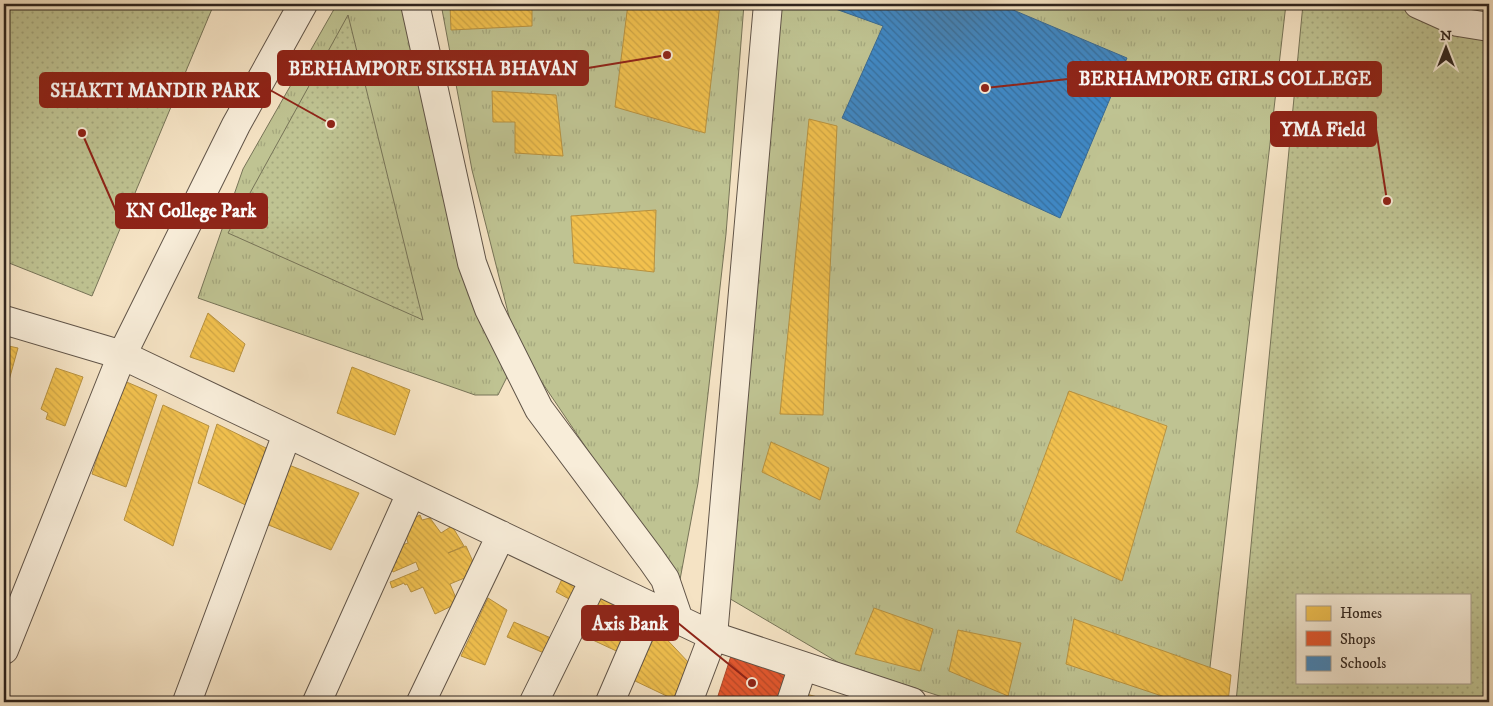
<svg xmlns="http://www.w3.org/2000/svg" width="1493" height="706" viewBox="0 0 1493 706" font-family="'IM FELL DW Pica',serif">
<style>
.grass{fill:url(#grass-tufts);stroke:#777458}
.park{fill:url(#park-dots);stroke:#777458;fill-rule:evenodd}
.homes{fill:url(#homes-back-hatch);stroke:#b89240}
.shops{fill:url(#shops-back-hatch);stroke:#ae4829}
.schools{fill:url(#schools-back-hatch);stroke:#3a6a93}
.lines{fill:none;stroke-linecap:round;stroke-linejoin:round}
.minor-casing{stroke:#605448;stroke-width:30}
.minor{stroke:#f8edd9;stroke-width:28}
.leader{fill:none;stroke:#8f2418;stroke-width:2}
.callout-dot{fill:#8f2418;stroke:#f8edd9;stroke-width:2}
.callout{fill:#8f2418;stroke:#8f2418;stroke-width:2}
.callout-label{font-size:19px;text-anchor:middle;font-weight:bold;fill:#fff}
</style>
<defs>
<pattern id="grass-tufts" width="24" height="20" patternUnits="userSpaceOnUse" patternTransform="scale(1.25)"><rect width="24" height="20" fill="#bfc392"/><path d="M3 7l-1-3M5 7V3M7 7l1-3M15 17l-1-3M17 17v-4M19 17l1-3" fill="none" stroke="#a4a77d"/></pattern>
<pattern id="park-dots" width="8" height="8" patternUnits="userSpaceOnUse" patternTransform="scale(1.25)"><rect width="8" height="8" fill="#bfc392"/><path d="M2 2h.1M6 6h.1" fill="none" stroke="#a4a77d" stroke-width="1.8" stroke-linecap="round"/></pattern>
<pattern id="homes-back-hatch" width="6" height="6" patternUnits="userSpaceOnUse" patternTransform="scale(1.25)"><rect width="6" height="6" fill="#f2c14e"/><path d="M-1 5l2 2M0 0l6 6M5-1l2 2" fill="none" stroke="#d0a644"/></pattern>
<pattern id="shops-back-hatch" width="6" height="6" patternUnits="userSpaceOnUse" patternTransform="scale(1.25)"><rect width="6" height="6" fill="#e4572e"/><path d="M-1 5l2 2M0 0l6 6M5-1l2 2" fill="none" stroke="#b94827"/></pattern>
<pattern id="schools-back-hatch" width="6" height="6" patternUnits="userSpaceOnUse" patternTransform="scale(1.25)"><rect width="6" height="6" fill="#3f88c5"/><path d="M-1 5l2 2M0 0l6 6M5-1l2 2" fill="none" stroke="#356f9f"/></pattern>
</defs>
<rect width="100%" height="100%" fill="#f5e3c4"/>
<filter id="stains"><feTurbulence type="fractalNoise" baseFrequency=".004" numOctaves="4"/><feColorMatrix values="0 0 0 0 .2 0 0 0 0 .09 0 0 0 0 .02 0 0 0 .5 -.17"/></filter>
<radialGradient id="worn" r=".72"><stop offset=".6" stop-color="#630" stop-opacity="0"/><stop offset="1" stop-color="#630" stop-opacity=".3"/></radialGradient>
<path class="grass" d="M 337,4 L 418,4 L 495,341 L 507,377 L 498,395 L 475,395 L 198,298 L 243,169 Z
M 441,4 L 744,4 L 726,234 L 698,483 L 679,585 L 516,344 L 472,170 Z
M 770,4 L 1286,4 L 1206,702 L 958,702 L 841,664 L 710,587 Z"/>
<path class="park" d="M 4,4 L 214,4 L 92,296 L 4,261 Z
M 1303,4 L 1418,4 L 1489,27 L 1489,702 L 1236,702 ZM 1297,595 L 1469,595 L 1469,682 L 1297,682 Z
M 348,15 L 423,320 L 228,233 Z"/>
<path class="homes" d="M 450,4 L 532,4 L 532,26 L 451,30 Z
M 628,4 L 720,4 L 705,133 L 615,107 Z
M 492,91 L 556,95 L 563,156 L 515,153 L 515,122 L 493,122 Z
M 809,119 L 837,126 L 823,415 L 780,414 Z
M 656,210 L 654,272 L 574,263 L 571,216 Z
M 208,313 L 245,344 L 234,372 L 190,357 Z
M 4,345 L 18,348 L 6,391 L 4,390 Z
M 352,367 L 410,390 L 395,435 L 337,413 Z
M 56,368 L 83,377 L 65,426 L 46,419 L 48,413 L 41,409 Z
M 122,380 L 157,395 L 126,487 L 92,474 Z
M 1069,391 L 1167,426 L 1122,581 L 1016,532 Z
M 163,405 L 209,426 L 173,546 L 124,520 Z
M 217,424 L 266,448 L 250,507 L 198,483 Z
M 771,442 L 829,468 L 820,500 L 762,472 Z
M 289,465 L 359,493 L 331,550 L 266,524 Z
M 420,515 L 422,520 L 430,518 L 441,533 L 452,526 L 464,546 L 448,553 L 466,546 L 474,564 L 470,567 L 472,570 L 466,573 L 467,577 L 450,584 L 458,603 L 435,614 L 423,587 L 411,592 L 407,584 L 405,585 L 404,583 L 392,588 L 390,582 L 419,570 L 416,562 L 393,572 L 389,565 L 397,562 L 394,556 L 396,547 L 408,543 L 403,523 Z
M 562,579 L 578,586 L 571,600 L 556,592 Z
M 597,591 L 642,611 L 625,655 L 582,635 Z
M 488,598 L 507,610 L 485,665 L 461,656 Z
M 874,608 L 933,629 L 920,671 L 855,654 Z
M 1074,619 L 1231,675 L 1228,702 L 1180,702 L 1066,664 Z
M 514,622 L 551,638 L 544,653 L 507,637 Z
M 658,630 L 690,664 L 673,699 L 633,680 Z
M 958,630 L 1021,643 L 1008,696 L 949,671 Z
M 802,693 L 837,702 L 799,702 Z"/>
<path class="shops" d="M 731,656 L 791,675 L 784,702 L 716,702 Z"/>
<path class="schools" d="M 832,4 L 999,4 L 1127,58 L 1060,218 L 842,118 L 883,26 L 830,7 Z"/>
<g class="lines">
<defs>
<path id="minor" d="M 415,4 L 472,263 L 489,309 L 539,409 L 651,559 L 665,579 L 679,620
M 1418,4 L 1458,22 L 1489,27
M 4,320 L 122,355 L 713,636 L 912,702
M 4,650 L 122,355 L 236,125 L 303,4
M 187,702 L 287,434
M 317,702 L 411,493
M 421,702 L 501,535
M 534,702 L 594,580
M 610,702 L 651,607
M 688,702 L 713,636 L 768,4
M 791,702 L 803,666"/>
</defs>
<use href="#minor" class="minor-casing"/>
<use href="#minor" class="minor"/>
</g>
<path class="leader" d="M667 55L588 68M985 88L1068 79M331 124L270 90M1387 201L1376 129M82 133L116 211M752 683L678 623"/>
<g class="callout-dot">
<circle cx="667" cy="55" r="5"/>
<circle cx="985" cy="88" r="5"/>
<circle cx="331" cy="124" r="5"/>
<circle cx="1387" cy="201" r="5"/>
<circle cx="82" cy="133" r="5"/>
<circle cx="752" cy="683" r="5"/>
</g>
<g class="callout">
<rect x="278" y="51" width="310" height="34" rx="5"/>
<rect x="1068" y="62" width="313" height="34" rx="5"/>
<rect x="40" y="73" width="230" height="34" rx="5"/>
<rect x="1271" y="112" width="105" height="34" rx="5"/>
<rect x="116" y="194" width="151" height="34" rx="5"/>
<rect x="582" y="606" width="96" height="34" rx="5"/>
</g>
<g class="callout-label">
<text x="433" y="75">BERHAMPORE SIKSHA BHAVAN</text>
<text x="1225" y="85">BERHAMPORE GIRLS COLLEGE</text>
<text x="155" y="97">SHAKTI MANDIR PARK</text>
<text x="1323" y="136">YMA Field</text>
<text x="191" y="217">KN College Park</text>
<text x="630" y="630">Axis Bank</text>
</g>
<rect width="1493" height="706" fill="none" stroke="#f5e3c4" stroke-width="20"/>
<rect x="5" y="5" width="1483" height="696" fill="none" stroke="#2f241e" stroke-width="2.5"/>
<rect x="10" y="10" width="1473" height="686" fill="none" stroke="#2f241e"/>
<rect x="1296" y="594" width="175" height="90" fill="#f8edd9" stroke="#a89d8e"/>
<rect x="1306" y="606" width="25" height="15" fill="#f2c14e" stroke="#a89d8e"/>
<text x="1340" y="618" font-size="15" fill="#2f241e">Homes</text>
<rect x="1306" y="631" width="25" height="15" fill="#e4572e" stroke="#a89d8e"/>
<text x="1340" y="644" font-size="15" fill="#2f241e">Shops</text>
<rect x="1306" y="656" width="25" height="15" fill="#3f88c5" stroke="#a89d8e"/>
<text x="1340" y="668" font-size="15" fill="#2f241e">Schools</text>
<g transform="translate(1446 48)" stroke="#f8edd9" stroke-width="4" paint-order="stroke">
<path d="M0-4L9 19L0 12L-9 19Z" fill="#2f241e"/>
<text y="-8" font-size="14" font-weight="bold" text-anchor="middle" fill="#2f241e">N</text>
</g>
<rect width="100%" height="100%" filter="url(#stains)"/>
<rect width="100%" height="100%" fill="url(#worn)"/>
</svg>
